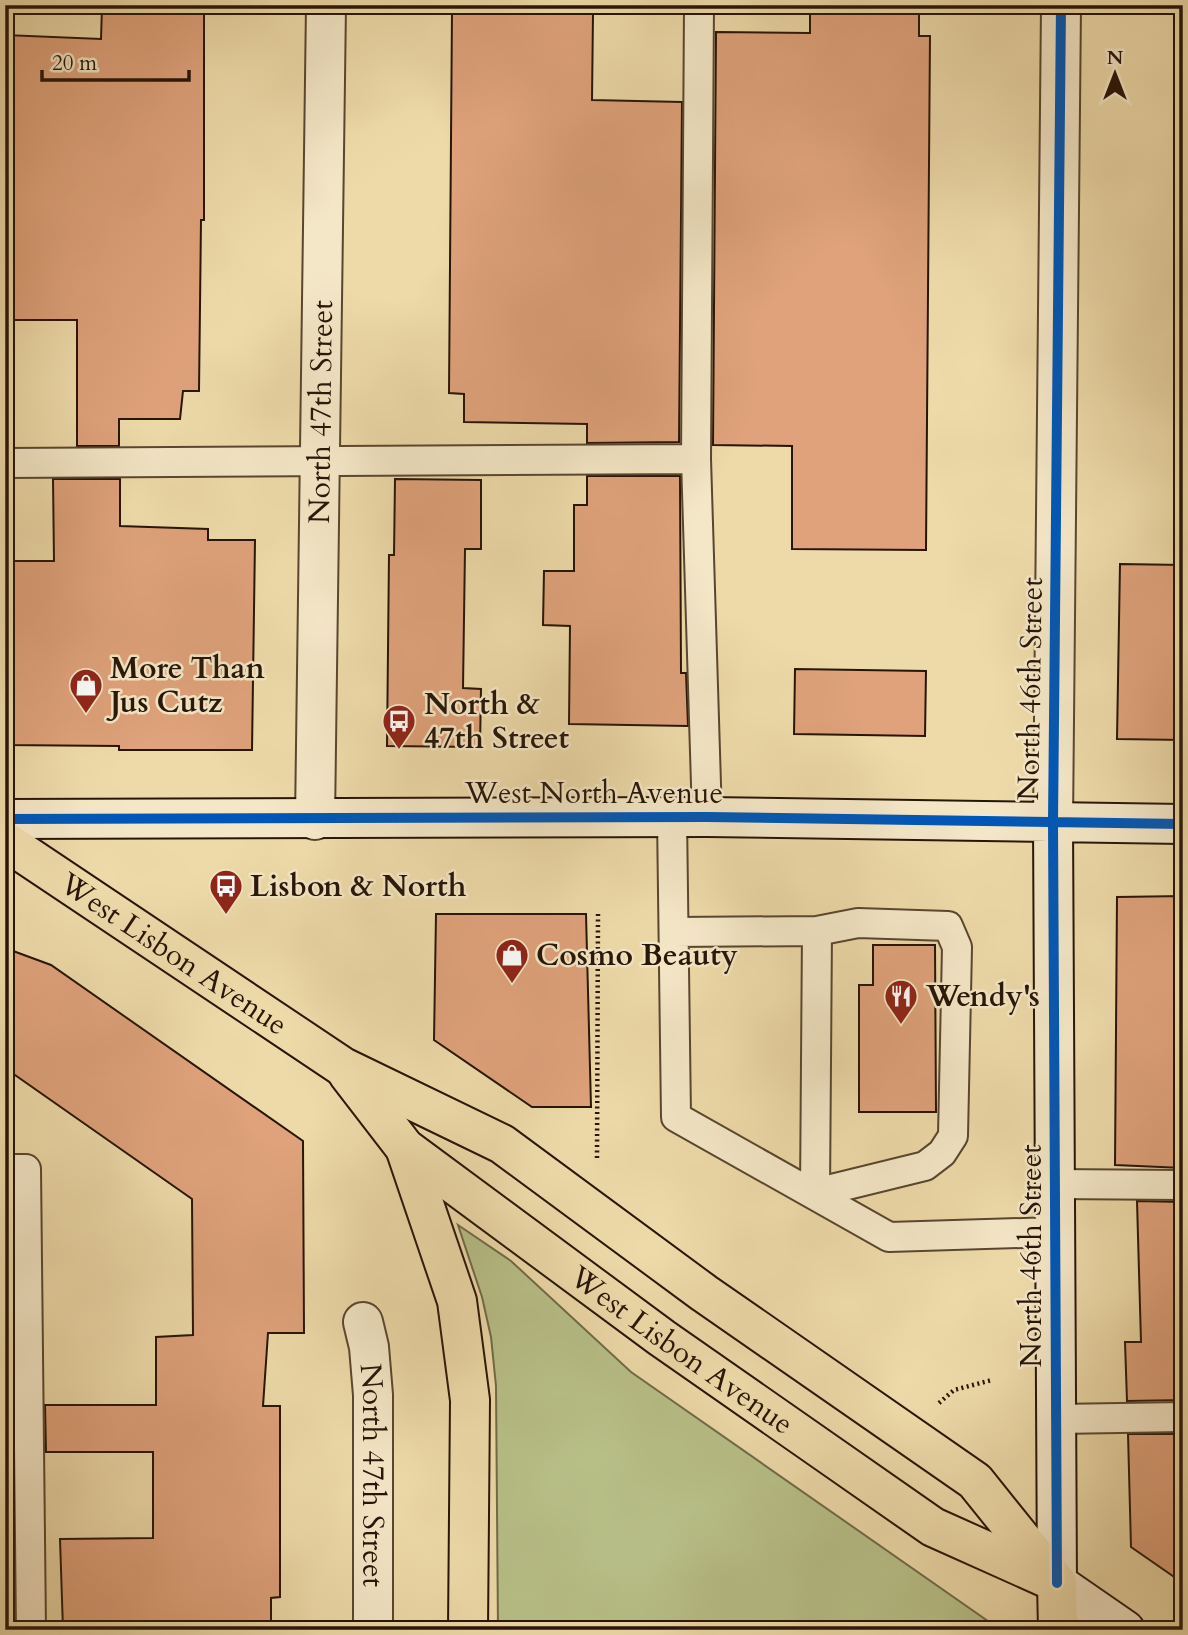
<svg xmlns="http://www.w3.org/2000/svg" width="1188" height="1635" viewBox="0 0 1188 1635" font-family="Cardo,serif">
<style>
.green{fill:#b8c088;stroke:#706a48;stroke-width:2}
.building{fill:#dfa27b;stroke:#271508;stroke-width:2}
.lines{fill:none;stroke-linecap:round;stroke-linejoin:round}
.lane-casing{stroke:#594630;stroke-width:32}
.street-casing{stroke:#594630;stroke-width:42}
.secondary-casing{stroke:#271508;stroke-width:42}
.primary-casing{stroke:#271508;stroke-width:42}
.highway-casing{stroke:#271508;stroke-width:42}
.path{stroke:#271508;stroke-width:4.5;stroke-dasharray:2 3.5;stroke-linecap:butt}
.lane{stroke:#f4e7c7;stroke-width:28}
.street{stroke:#f4e7c7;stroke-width:38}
.secondary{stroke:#f4e7c7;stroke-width:38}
.primary{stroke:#eedaa9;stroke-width:38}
.highway{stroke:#eedaa9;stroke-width:38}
.cycleway-casing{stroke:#f4e7c7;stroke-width:15}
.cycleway{stroke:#0057b8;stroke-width:10}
.labels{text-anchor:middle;stroke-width:5;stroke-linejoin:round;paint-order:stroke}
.street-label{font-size:30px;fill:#271508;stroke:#f4e7c7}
.poi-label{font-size:30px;font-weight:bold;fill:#271508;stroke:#f4e7c7;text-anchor:start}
</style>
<rect width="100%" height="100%" fill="#eedaa9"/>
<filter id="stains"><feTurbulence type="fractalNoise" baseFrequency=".00286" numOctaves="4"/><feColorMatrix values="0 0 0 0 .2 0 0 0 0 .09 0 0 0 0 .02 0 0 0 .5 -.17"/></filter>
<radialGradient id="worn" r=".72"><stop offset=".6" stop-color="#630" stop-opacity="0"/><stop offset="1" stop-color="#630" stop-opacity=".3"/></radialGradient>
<path class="green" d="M 458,1225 L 511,1261 L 631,1372 L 995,1626 L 995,1630 L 498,1630 L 496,1386 L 491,1337 L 482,1297 Z"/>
<path class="building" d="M 810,5 L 919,5 L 919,36 L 930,36 L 926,550 L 792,549 L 792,446 L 713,445 L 716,32 L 810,33 Z
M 102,6 L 204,7 L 204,220 L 201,220 L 199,391 L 183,391 L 180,419 L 119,419 L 119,446 L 77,446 L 77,320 L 5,320 L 5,35 L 101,39 Z
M 452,12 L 593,14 L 592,100 L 682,102 L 679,442 L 587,443 L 587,424 L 464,422 L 464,394 L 449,393 Z
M 587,476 L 680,476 L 681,673 L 686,673 L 688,726 L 569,724 L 570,626 L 543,625 L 544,571 L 574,571 L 574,505 L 587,505 Z
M 53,479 L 120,479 L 120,526 L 208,529 L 208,540 L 255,540 L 252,750 L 119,750 L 119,746 L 5,745 L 5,561 L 54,561 Z
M 395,479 L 481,480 L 481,549 L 465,549 L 463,688 L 481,689 L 480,747 L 387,746 L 389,555 L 394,555 Z
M 1120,564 L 1183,565 L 1183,740 L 1117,739 Z
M 795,669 L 926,671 L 925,736 L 794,734 Z
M 1183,896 L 1183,1168 L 1115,1165 L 1117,897 Z
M 436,914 L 586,914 L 591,1107 L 532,1107 L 434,1040 Z
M 873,945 L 935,945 L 936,1112 L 859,1112 L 859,985 L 873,985 Z
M 5,948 L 51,965 L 303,1141 L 304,1333 L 268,1333 L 263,1406 L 280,1406 L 280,1597 L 271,1598 L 271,1630 L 63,1630 L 60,1539 L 153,1538 L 153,1452 L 46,1452 L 45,1405 L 156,1405 L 156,1337 L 193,1335 L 192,1199 L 5,1068 Z
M 1137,1201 L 1183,1202 L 1183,1400 L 1127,1401 L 1125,1342 L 1141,1342 Z
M 5,1405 L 12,1405 L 12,1452 L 5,1452 Z
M 1128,1434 L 1183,1434 L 1183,1583 L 1131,1547 Z"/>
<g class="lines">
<defs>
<path id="lane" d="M 699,5 L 696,459 L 707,817
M 5,463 L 696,459
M 672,817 L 676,1117 L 889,1237 L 1055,1232
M 674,932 L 817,931 L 858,923 L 948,926 L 957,947 L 953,1136 L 942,1153 L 925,1166 L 815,1193 L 817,931
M 5,1169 L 26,1169 L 31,1630
M 1054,1184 L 1183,1185
M 1057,1419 L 1183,1417"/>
<g id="street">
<path id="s1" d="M 315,820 L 326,5"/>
<path d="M 1053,822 L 1061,5"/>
<path id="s2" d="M 363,1322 L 369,1347 L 373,1395 L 373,1630"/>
</g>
<path id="secondary" d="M 5,819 L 707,817 L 1183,824
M 1053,822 L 1057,1583 L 1125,1630"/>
<g id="primary">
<path id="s3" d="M 5,841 L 343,1067 L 502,1144 L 704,1293 L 975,1481 L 1057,1583"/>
<path id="s4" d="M 348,1074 L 405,1148 L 662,1338 L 933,1527 L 1049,1579"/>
<path d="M 1057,1583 L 1058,1630"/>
</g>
<path id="highway" d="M 405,1148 L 457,1301 L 470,1400 L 468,1630"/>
</defs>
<use href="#lane" class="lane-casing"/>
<use href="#street" class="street-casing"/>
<use href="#secondary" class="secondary-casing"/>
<use href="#primary" class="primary-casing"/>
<use href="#highway" class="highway-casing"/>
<path class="path" d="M 597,1158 L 598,912
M 939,1403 L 954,1390 L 992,1380"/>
<use href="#lane" class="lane"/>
<use href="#street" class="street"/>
<use href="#secondary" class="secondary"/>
<use href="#primary" class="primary"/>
<use href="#highway" class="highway"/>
<defs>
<path id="cycleway" d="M 5,819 L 707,817 L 1183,824
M 1057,1583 L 1053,822 L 1061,5"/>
</defs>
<use href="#cycleway" class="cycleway-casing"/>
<use href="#cycleway" class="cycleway"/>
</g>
<defs>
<symbol id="shop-pin" viewBox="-11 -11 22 30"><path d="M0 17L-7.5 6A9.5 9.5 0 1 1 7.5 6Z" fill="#8f2418" stroke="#f4e7c7"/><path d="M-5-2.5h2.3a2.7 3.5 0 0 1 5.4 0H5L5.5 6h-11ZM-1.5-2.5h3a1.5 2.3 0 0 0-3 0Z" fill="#fff"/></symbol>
<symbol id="bus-pin" viewBox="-11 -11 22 30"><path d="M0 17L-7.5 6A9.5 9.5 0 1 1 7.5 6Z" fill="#8f2418" stroke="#f4e7c7"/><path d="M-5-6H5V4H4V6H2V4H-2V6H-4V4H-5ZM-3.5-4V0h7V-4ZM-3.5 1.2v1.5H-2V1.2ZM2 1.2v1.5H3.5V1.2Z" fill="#fff"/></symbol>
<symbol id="restaurant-pin" viewBox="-11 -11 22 30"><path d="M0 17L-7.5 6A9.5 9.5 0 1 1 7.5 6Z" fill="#8f2418" stroke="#f4e7c7"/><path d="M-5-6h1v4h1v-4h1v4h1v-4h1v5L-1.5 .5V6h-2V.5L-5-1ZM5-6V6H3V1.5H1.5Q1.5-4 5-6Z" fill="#fff"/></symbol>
</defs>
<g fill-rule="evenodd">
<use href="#shop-pin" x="67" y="666" width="38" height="52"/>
<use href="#bus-pin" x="380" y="702" width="38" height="52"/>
<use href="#bus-pin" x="207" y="867" width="38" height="52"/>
<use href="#shop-pin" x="493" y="936" width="38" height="52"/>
<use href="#restaurant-pin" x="882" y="977" width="38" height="52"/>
</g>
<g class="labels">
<g class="street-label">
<text dy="10" stroke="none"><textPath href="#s1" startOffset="408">North 47th Street</textPath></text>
<text transform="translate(1030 689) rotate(-89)" y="10">North 46th Street</text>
<text x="594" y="803">West North Avenue</text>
<text dy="10" stroke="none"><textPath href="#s3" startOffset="203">West Lisbon Avenue</textPath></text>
<text transform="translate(1031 1256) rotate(-90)" y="10">North 46th Street</text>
<text dy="10" stroke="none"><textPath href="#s4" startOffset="436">West Lisbon Avenue</textPath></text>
<text dy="10" stroke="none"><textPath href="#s2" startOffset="154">North 47th Street</textPath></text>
</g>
<g class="poi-label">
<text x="110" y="678">More Than<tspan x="110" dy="34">Jus Cutz</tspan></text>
<text x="424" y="714">North &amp;<tspan x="424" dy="34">47th Street</tspan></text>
<text x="250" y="896">Lisbon &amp; North</text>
<text x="536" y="965">Cosmo Beauty</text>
<text x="926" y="1006">Wendy's</text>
</g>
</g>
<rect width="1188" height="1635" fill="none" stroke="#eedaa9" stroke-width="28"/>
<rect x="7" y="7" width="1174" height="1621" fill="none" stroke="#271508" stroke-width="3.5"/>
<rect x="14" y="14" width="1160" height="1607" fill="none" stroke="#271508" stroke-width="2"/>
<g transform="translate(1115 74)" stroke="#f4e7c7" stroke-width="5" paint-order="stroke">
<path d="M0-5L12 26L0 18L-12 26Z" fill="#271508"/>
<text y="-10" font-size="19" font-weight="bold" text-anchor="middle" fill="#271508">N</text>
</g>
<path d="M42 70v10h147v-10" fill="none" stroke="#271508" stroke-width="3.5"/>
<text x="52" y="70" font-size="21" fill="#271508" stroke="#f4e7c7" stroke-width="5" paint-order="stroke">20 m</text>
<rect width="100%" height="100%" filter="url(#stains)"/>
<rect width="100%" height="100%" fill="url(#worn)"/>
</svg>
